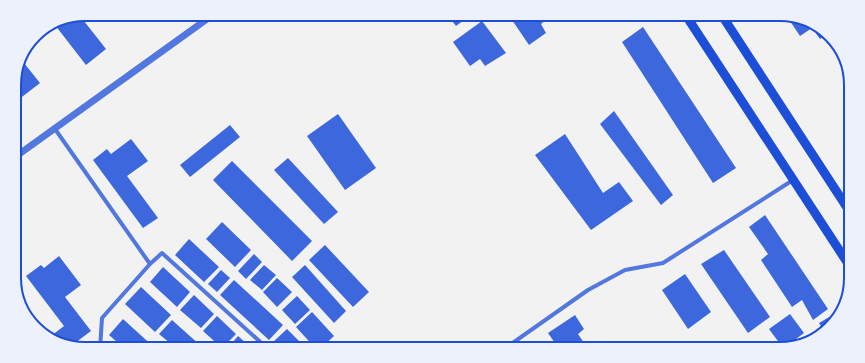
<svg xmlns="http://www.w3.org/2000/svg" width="865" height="363" viewBox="0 0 865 363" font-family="Mulish,sans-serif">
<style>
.building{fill:#3d67dc}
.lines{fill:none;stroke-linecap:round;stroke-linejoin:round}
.minor{stroke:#5277de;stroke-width:4}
.tertiary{stroke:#5277de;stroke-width:7}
.primary{stroke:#1d4ed8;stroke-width:9}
.rim{fill:none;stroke:#1d4ed8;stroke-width:2}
</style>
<rect width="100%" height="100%" fill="#f2f2f2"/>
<path class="building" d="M 447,14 L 472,14 L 456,26 Z
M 508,14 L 545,14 L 548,18 L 541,24 L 546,33 L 529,45 Z
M 786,15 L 807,19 L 827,34 L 820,39 L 812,28 L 800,36 Z
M 80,16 L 106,49 L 86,65 L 55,25 Z
M 482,21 L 506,53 L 485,66 L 480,59 L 470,66 L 453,42 Z
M 643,27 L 736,168 L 713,183 L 622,42 Z
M 20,58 L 40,83 L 18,100 L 14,95 L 14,80 Z
M 614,111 L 673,195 L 661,205 L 600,124 Z
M 338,114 L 376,168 L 345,190 L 307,136 Z
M 230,125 L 240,137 L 190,177 L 180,165 Z
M 565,134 L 603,193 L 619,182 L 633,201 L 591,230 L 535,155 Z
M 131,139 L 148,161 L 127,176 L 158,218 L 143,228 L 93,160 L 107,149 L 111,154 Z
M 288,158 L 338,212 L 324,224 L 274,170 Z
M 232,161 L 312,241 L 292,261 L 213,180 Z
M 765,215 L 828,309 L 813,320 L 802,300 L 792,307 L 761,260 L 768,254 L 749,227 Z
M 222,222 L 251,250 L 235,267 L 206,239 Z
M 189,239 L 219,267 L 204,282 L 175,255 Z
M 325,245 L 369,292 L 353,307 L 309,260 Z
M 724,250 L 770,317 L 748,333 L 701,264 Z
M 254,254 L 262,262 L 246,279 L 238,271 Z
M 59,256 L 81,285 L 65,297 L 91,331 L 71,346 L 58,344 L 51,336 L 64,326 L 26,276 L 41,265 L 44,268 Z
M 264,265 L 276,275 L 262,290 L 250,280 Z
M 305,265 L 346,311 L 334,323 L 292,277 Z
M 163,267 L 190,292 L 177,307 L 150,282 Z
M 221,270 L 230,278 L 217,292 L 208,284 Z
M 685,274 L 711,312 L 688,329 L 662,290 Z
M 277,278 L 292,292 L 277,307 L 263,292 Z
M 234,280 L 283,325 L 269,340 L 220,295 Z
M 141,287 L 171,315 L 155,332 L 125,304 Z
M 194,295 L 214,314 L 201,328 L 180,310 Z
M 297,296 L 310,310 L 295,324 L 282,310 Z
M 312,312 L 334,336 L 320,349 L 316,349 L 296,327 Z
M 836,313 L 837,315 L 824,331 L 819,323 Z
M 790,314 L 804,333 L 796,339 L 799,344 L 784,349 L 781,349 L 783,348 L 769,329 Z
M 575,315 L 584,329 L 578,334 L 588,349 L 559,349 L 548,333 Z
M 217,316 L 236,334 L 222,348 L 203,331 Z
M 123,319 L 156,349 L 125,349 L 109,335 Z
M 172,320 L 201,346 L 197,349 L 177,349 L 159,334 Z
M 287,329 L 304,346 L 301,349 L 277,349 L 272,343 Z
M 238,336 L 253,349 L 227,349 Z
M 333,341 L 341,349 L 325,349 Z
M 706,344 L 707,349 L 690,349 L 689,347 Z"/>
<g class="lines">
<path class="minor" d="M 55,129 L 150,264 L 102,318 L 100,349
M 150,264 L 162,253 L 268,349
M 504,349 L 588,290 L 625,270 L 663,263 L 793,180"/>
<path class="tertiary" d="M 15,157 L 214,14"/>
<path class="primary" d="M 685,14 L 847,262
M 721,14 L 848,209"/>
</g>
<path d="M0 0H865V363H0ZM85 21H780A64 64 0 0 1 844 85V278A64 64 0 0 1 780 342H85A64 64 0 0 1 21 278V85A64 64 0 0 1 85 21Z" fill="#edf1fc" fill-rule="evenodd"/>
<path class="rim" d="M85 21H780A64 64 0 0 1 844 85V278A64 64 0 0 1 780 342H85A64 64 0 0 1 21 278V85A64 64 0 0 1 85 21Z"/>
</svg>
